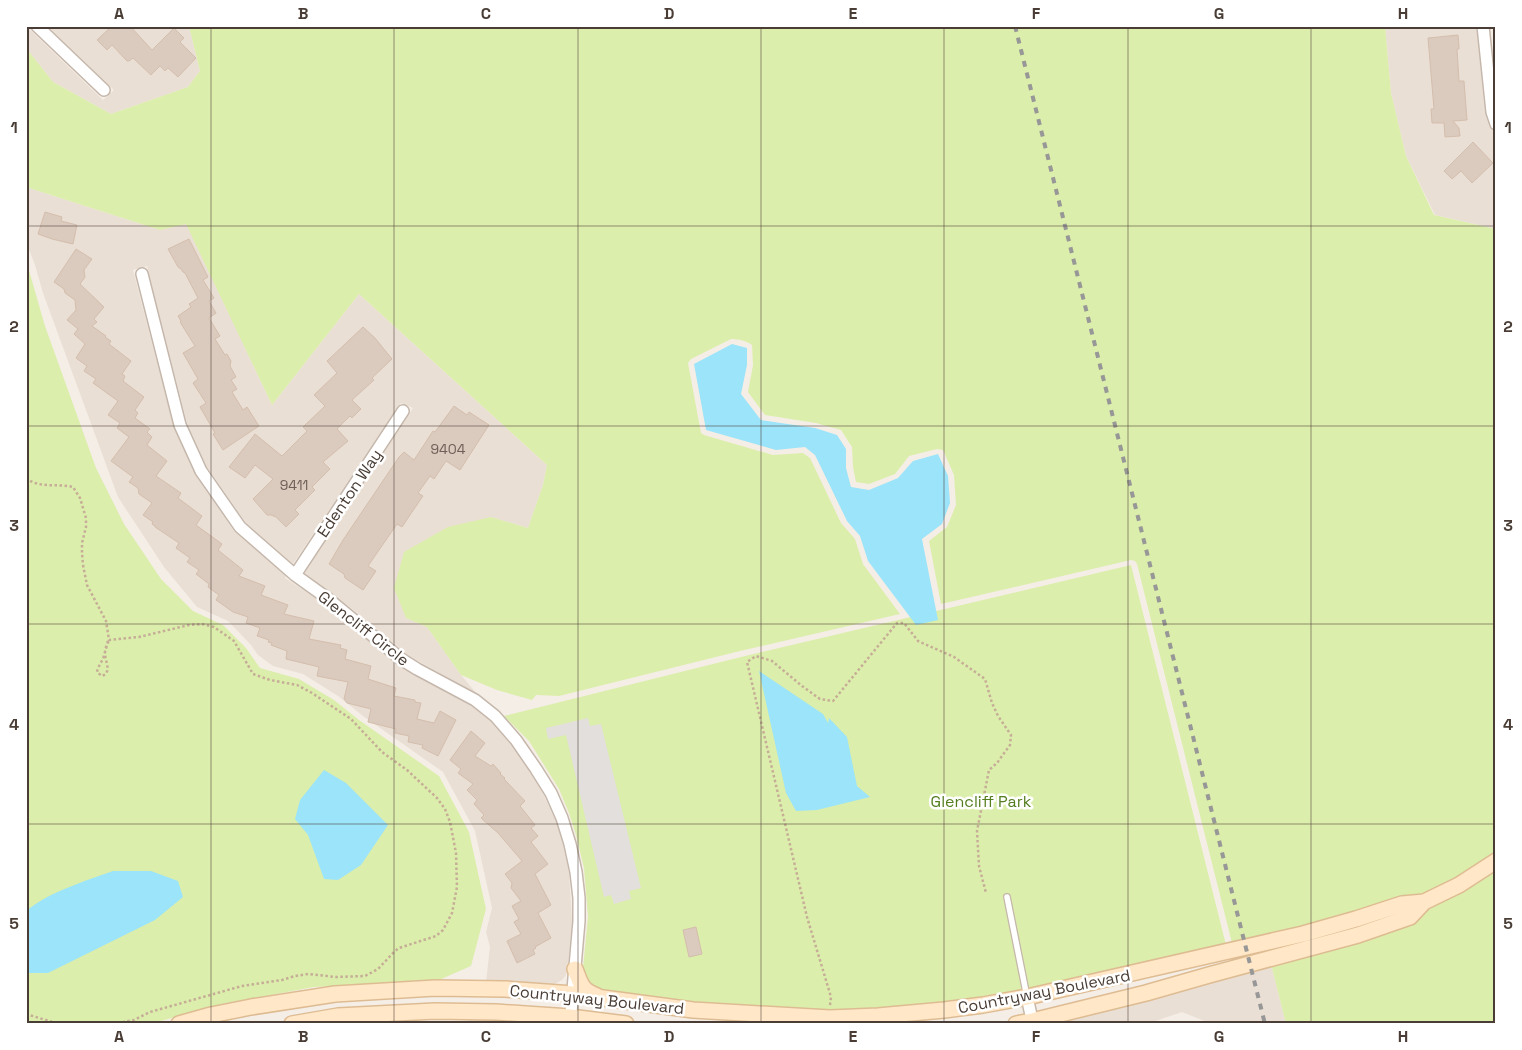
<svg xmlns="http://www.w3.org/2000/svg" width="1522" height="1050" viewBox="0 0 1522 1050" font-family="'Space Grotesk',sans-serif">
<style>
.residential{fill:#eadfd4}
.green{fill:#dceeab}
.parking{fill:#e3dfdc}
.water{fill:#9ce4f9}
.building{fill:#dbcabe;stroke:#d4bead}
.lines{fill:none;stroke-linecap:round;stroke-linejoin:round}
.lane-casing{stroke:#c5b7ab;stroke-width:8}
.street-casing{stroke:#c5b7ab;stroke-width:14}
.secondary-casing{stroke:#debc93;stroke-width:18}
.path{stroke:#c5ad97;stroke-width:2.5;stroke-dasharray:2.5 2.5;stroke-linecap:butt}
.lane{stroke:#fff;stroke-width:5.5}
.street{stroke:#fff;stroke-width:11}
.secondary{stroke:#ffe7c7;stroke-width:15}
.rail{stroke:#979797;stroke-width:4;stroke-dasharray:6 6;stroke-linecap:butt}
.grid{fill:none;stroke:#493d35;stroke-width:1;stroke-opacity:0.55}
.labels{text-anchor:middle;stroke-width:5;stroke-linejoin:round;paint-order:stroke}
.number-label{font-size:14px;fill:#6e6057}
.street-label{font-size:16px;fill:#493d35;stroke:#fff}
.park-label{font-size:16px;fill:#547d1f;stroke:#fff}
.neatline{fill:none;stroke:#493d35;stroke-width:2}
.grid-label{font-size:16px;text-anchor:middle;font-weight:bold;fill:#493d35}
</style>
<rect width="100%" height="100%" fill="#f5eee7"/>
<path class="residential" d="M 26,26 L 103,100 L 114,90 L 47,26 L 189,26 L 200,71 L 188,87 L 111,114 L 53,82 L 26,48 Z
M 1385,26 L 1476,26 L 1485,113 L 1489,126 L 1496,136 L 1496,229 L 1435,215 L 1406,156 L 1391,93 Z
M 26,187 L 160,230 L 186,223 L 272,405 L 359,294 L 547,465 L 543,485 L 528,528 L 491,517 L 406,618 L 427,627 L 461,675 L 477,694 L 406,654 L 360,615 L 304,573 L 413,408 L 401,403 L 293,564 L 246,523 L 207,467 L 187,423 L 147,266 L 133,270 L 174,428 L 195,474 L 234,531 L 286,576 L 285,578 L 323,603 L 396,664 L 470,705 L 490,721 L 510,744 L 530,772 L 544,796 L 556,821 L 563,845 L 569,873 L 572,921 L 568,965 L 566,966 L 567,970 L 566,975 L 562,980 L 555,984 L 548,985 L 544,983 L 543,985 L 486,982 L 490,947 L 486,932 L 492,908 L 475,831 L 443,772 L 363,716 L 338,696 L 303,674 L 273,666 L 258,655 L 251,645 L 228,621 L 197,607 L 164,567 L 118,497 L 43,293 L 35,265 L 26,242 Z
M 1268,966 L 1272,968 L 1286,1024 L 1212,1024 L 1182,1012 L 1147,1024 L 1049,1024 Z
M 469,1018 L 543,1022 L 548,1024 L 465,1024 Z"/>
<path class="green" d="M 189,26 L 1385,26 L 1391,93 L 1406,156 L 1434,215 L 1496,229 L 1496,853 L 1456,879 L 1426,894 L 1424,893 L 1421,896 L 1329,920 L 1232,943 L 1137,564 L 1135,561 L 1131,560 L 941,604 L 929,541 L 947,527 L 956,505 L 954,475 L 943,450 L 937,449 L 909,456 L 895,474 L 869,484 L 856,482 L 853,467 L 852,447 L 841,430 L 816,423 L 765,415 L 748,392 L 753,365 L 752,345 C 747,341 738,339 731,339 L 691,359 L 688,363 L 701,433 L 704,435 L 773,455 L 803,453 L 810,458 L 841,523 L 855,539 L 863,564 L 900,614 L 740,651 L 559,696 L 536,695 L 532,700 L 497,690 L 461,675 L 427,627 L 406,618 L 394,588 L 404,552 L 448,527 L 491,517 L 528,528 L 543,485 L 547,465 L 359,294 L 272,405 L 186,224 L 160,230 L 26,187 L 26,48 L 53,82 L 111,114 L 188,87 L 200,71 Z
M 26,260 L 45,326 L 96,468 L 124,524 L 161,579 L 193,611 L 223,625 L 246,648 L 260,668 L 299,679 L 334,700 L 359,720 L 439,776 L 469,832 L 486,909 L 471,966 L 439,980 L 314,987 L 226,1003 L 150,1024 L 26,1024 Z
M 1131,565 L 1226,945 L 996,996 L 924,1006 L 826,1012 L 711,1004 L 602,992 L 591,987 L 584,976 L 583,968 L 588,917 L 584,868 L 576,835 L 569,813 L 559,789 L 529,741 L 504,716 L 741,657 Z
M 1496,869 L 1496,1024 L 1286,1024 L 1272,968 L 1268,966 L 1432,908 L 1432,906 Z"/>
<path class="parking" d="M 588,718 L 590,726 L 601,724 L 641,888 L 629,891 L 631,899 L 614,904 L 611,895 L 604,897 L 566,735 L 548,739 L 546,728 Z"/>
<path class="water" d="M 732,344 L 747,348 L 747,365 L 741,394 L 761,420 L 815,428 L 837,435 L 846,449 L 846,468 L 851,487 L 869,490 L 898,478 L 913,461 L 938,454 L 948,476 L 950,503 L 942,524 L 922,539 L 938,620 L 916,625 L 868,561 L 860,536 L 847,521 L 815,455 L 805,447 L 776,450 L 706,430 L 694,364 Z
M 759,671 L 823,714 L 828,723 L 829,718 L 847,737 L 857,786 L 870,797 L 817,810 L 796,811 L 786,793 Z
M 324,770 L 346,783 L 388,825 L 361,865 L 338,880 L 324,879 L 308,835 L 295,819 L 300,800 Z
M 113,871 L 151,871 L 178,881 L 183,897 L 155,920 L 48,973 L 26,973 L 26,911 C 51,891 83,882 113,871 Z"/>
<path class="building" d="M 112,26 L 130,26 L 152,50 L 174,28 L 184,38 L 180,42 L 196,58 L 178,77 L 168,68 L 165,71 L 160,66 L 151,75 L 133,58 L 129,61 L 127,61 L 112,45 L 107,50 L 97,40 Z
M 1458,35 L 1459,46 L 1459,49 L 1457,49 L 1459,81 L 1464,81 L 1467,120 L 1453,121 L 1459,128 L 1460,136 L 1445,137 L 1444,123 L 1432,123 L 1431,109 L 1434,109 L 1428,38 Z
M 1473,142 L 1493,163 L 1472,183 L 1461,171 L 1452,179 L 1444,171 Z
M 45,212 L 62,217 L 61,221 L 77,225 L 73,244 L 52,239 L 38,234 Z
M 189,239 L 208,277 L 203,280 L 214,298 L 209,301 L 216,313 L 209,318 L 220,336 L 215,339 L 225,355 L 227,354 L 231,361 L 230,366 L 236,377 L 231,380 L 237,389 L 232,392 L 243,410 L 247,407 L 259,426 L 223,450 L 213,434 L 215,433 L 200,407 L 206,403 L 193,383 L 198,379 L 183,353 L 195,346 L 180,322 L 181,321 L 178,316 L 191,307 L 189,304 L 198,298 L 185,273 L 183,272 L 181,269 L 178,267 L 168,249 Z
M 76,249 L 92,259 L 84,270 L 85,277 L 80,284 L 104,307 L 94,319 L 97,322 L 92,326 L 106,336 L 105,337 L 111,341 L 109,344 L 131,361 L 122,374 L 125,376 L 123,381 L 144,397 L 135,410 L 138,413 L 135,418 L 150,429 L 147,432 L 152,437 L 147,445 L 167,461 L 156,476 L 181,493 L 178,498 L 202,516 L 196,525 L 222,544 L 218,550 L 243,570 L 239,576 L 265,586 L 261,595 L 288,605 L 284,614 L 314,621 L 309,639 L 341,645 L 340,648 L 347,650 L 345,659 L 371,666 L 368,679 L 396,688 L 394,696 L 415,700 L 415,702 L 421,703 L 417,719 L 434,723 L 440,711 L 456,720 L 438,756 L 422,748 L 423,745 L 408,742 L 409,736 L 395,733 L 396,729 L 368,722 L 371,709 L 347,703 L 344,699 L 348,682 L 317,676 L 319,667 L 286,659 L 287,651 L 271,645 L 272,643 L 268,642 L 269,640 L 257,636 L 260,628 L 246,623 L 248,617 L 233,612 L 216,600 L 219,595 L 208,587 L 209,584 L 196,574 L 199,570 L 187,562 L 190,558 L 176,548 L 179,543 L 155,527 L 155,526 L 152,524 L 153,522 L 143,515 L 152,503 L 139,494 L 138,488 L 129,482 L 133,477 L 111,461 L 129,437 L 117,428 L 120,423 L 108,415 L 118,401 L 93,383 L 96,379 L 84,371 L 87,366 L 76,358 L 85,344 L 74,334 L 78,329 L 67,320 L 76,310 L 75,300 L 65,293 L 64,289 L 54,282 Z
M 363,327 L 375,338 L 392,359 L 372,378 L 374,380 L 352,400 L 361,409 L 352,418 L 350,416 L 337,429 L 348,441 L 323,462 L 330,469 L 312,487 L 315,490 L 295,510 L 299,514 L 286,527 L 276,517 L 271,515 L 267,515 L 253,499 L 273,479 L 255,465 L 245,478 L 229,467 L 255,434 L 282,456 L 307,431 L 303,427 L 325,406 L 314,395 L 337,373 L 327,361 Z
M 454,406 L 467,415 L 469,412 L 489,425 L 460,470 L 446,461 L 434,479 L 430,476 L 418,493 L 423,496 L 410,515 L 402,527 L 397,524 L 368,566 L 376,571 L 363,590 L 345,578 L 344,574 L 329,564 L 343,540 L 399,457 L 404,452 L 414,460 L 433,431 L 435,432 Z
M 471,731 L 485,743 L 475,756 L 491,766 L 493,764 L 501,773 L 500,774 L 505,778 L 504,779 L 525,801 L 520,806 L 535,825 L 531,828 L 538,836 L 531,842 L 548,864 L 535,874 L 551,905 L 538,913 L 551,938 L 535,947 L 536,948 L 533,950 L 535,954 L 517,963 L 507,941 L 521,934 L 514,922 L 519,919 L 512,906 L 521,901 L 511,888 L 512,883 L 505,874 L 522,861 L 498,833 L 481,818 L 484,815 L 474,804 L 477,800 L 467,790 L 473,784 L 458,773 L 461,769 L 450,760 Z
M 696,927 L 702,954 L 689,957 L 683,930 Z"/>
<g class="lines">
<defs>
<path id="lane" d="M 1007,897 L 1027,997"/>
<path id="street" d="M 37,26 L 104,90
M 1483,26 L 1492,112 L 1496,124
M 142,274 L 180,425 L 201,471 L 240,527 L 295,575 L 327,598 L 401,659 L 417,669 L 475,700 L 495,716 L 516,740 L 536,769 L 551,793 L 562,818 L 570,844 L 576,872 L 579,898 L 579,921 L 570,1024
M 295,575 L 403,411
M 1027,997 L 1033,1024"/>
<path id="secondary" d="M 575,969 C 581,984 581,990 597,996
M 179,1024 L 211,1015 L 251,1007 L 335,994 L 435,988 L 505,989 L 546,992 L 573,994 L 693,1010 L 830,1018 L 878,1016 L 944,1010 L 983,1005 L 1027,997 L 1303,934 L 1356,919 L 1402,904 L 1424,902
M 292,1024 L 338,1016 L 435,1011 L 496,1012 L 570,1017 L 626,1024
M 1016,1024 L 1032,1021 L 1146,993 L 1209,975 L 1358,935 L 1410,917 L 1424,902 L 1459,885 L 1496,861"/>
</defs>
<use href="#lane" class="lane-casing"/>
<use href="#street" class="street-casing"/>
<use href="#secondary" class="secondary-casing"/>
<path class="path" d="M 26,478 C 39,489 58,483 73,487 L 80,498 L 86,518 L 86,527 L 82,543 L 82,553 L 83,565 L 87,585 L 106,621 L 109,640 L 139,637 L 189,625 L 202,624 L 214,627 L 234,641 L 253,674 L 270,680 L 297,685 L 312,693 L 351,719 L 382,752 L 407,770 L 437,798 L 445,809 L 450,822 L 456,853 L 457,887 L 452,913 L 443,930 L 436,936 L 399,948 L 394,952 L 378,969 L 365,976 L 336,977 L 308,974 L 295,976 L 282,980 L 242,986 L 150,1012 L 134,1020 L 112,1024
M 108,641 C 107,644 105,649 105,653 C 105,662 110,666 106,674 L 102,676 L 97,672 C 98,666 102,662 104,656 C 105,651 107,645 109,640
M 830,1005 L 831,997 L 807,917 L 747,662 L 756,656 L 772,661 L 802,686 L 820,699 L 833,701 L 897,623 L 904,623 L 918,641 L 954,657 L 985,679 L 992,703 L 998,716 L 1011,735 L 1010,745 L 997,763 L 989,770 L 977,831 L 979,866 L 986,893
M 26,1014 L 59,1024"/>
<use href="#lane" class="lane"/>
<use href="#street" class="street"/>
<use href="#secondary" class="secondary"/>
<path class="rail" d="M 1015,26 L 1265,1024"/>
</g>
<path class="grid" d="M 211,26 L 211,1024M 394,26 L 394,1024M 578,26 L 578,1024M 761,26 L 761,1024M 944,26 L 944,1024M 1128,26 L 1128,1024M 1311,26 L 1311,1024M 26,226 L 1496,226M 26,426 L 1496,426M 26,624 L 1496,624M 26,824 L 1496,824"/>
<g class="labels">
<g class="number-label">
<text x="448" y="454">9404</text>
<text x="294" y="490">9411</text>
</g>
<g class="street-label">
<text transform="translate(349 493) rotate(-56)" y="6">Edenton Way</text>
<text transform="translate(364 628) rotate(38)" y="6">Glencliff Circle</text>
<text transform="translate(1044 991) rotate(-11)" y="6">Countryway Boulevard</text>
<text transform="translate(597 999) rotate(6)" y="6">Countryway Boulevard</text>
</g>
<g class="park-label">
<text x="981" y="807">Glencliff Park</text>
</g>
</g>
<rect width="1522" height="1050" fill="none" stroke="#ffffff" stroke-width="55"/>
<rect x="28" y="28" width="1466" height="994" class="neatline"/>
<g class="grid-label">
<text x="119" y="19">A</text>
<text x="303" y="19">B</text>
<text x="486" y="19">C</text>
<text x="669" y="19">D</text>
<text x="853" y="19">E</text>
<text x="1036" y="19">F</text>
<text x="1219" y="19">G</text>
<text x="1403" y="19">H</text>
<text x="14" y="133">1</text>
<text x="1508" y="133">1</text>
<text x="14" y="332">2</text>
<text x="1508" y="332">2</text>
<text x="14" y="531">3</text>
<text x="1508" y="531">3</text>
<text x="14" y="730">4</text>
<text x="1508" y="730">4</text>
<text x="14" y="929">5</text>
<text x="1508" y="929">5</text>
<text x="119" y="1042">A</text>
<text x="303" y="1042">B</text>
<text x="486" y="1042">C</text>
<text x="669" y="1042">D</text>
<text x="853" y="1042">E</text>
<text x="1036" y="1042">F</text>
<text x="1219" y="1042">G</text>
<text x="1403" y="1042">H</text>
</g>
</svg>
